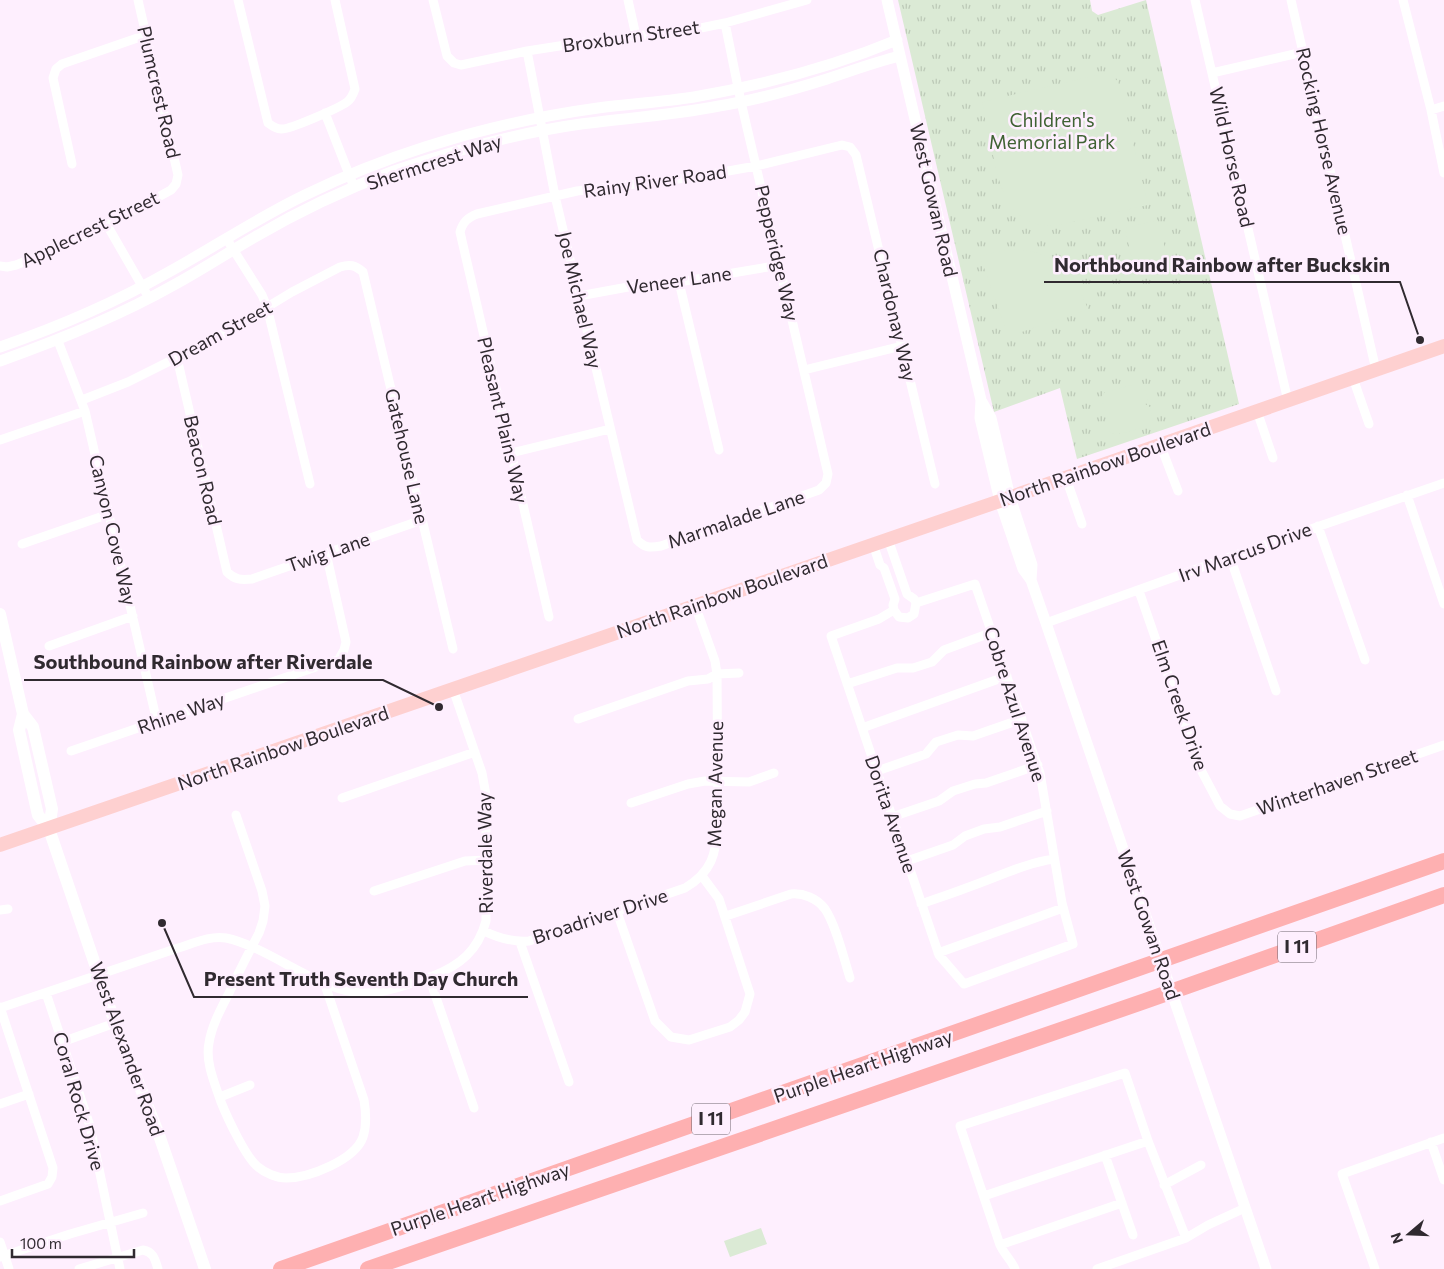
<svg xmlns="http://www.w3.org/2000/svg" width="1444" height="1269" viewBox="0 0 1444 1269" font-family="Commissioner,sans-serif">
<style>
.park{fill:url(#park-tufts)}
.pitch{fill:#dbead5}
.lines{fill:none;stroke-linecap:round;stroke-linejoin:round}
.minor{stroke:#fff;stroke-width:9}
.tertiary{stroke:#fff;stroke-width:11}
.secondary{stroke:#fff;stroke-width:12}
.primary{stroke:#fed0d0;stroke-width:14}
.motorway{stroke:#feb0b1;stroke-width:16}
.labels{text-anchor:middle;stroke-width:5;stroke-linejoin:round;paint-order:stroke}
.shield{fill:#feeffe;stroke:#6e656e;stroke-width:1}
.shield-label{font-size:18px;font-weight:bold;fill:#302a30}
.street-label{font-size:19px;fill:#302a30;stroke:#feeffe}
.park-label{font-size:19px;fill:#3f6233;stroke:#feeffe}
.leader{fill:none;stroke:#302a30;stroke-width:2}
.callout-dot{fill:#302a30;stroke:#feeffe;stroke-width:2}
.callout-label{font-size:20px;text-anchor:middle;font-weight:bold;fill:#302a30;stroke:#feeffe;stroke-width:5;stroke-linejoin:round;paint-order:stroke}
</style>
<defs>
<pattern id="park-tufts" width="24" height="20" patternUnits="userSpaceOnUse" patternTransform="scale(1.25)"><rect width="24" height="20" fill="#dbead5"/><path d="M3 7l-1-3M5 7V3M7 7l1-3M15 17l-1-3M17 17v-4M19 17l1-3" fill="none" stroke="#bcc9b7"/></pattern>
</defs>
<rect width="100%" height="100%" fill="#feeffe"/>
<path class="park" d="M 898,0 L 1090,0 L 1092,11 L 1098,15 L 1146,0 L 1239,404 L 1077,459 L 1060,388 L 994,412 Z"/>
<path class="pitch" d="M 1106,73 L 1118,81 L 1148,205 L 1054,226 C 1009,226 1001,191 993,155 C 989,137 985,120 982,102 Z
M 1158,220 L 1168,261 L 1134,269 L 1125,228 Z
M 1011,249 C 1055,251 1072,269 1088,309 L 1013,335 L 1006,331 L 980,256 Z
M 1140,383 L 1144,385 L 1148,400 L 1145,404 L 1150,407 L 1153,422 L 1150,426 L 1115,435 L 1110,432 L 1107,418 L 1110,413 L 1105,410 L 1101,397 L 1105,392 Z
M 761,1228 L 767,1244 L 730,1257 L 724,1241 Z"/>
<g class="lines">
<path class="minor" d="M 238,0 L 268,123 C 272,126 276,129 281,129 C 289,130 339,108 347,102 C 351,99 353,95 355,89 L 335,0
M 433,0 L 447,56 L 454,63 L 461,65 L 527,51 L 585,42 L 696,29 L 725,23 L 807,0
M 628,0 L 636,36
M 1195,0 L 1288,401
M 1291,0 L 1376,370
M 1403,0 L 1431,110 L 1444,173
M 527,51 L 555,196 L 637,540 C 645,548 650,548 661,546 L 819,490 L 826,483 L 828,474 L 741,102 L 725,23
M 1212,73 L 1303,52
M 1431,110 L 1444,106
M 325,113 L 354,187
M 72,164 L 53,78 L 56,69 L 62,64 L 146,35
M 107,225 L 149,298
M 226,238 L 262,295 L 267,307 L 310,484
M 0,266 L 7,267 L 16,265 L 61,247 L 107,225 L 171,190 L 176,184 L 178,175 L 138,0
M 679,282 L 719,450
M 579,296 L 628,287 L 679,282 L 780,265
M 58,341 L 85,411 L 157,722
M 177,358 L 227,572 C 235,580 241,580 252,579 L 422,520
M 804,370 L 902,346
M 1353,378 L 1369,424
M 82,400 L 128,382 L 214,339 L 292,292 L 340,267 C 350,264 355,265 363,272 L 453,649
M 1257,411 L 1273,458
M 0,440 L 85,411
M 1160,444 L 1178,491
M 511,453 L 610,429
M 1066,478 L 1082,524
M 1407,495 L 1444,604
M 1318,526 L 1365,660
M 888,539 L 907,594 L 914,599 L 916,603
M 22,544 L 109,514
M 873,544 L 880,565 L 884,568 L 895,599 L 893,605 L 894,610
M 1230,557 L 1276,691
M 1139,591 L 1201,770 L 1220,806 L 1230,814 L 1240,816 L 1444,745
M 894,610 L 879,619 L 831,636 L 939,955 L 964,984 L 1073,944 L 1062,903 L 1040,773 L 975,584 L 916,603
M 894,610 L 899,617 L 908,618 L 914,614 L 916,603
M 549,617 L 460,232 C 463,222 467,218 477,214 L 577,191 L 695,177 L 756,166 L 842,145 L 850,147 L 856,155 L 935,484
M 1046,623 L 1230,557 L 1444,483
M 49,646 L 133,616
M 847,684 L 897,668 L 913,668 L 932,662 L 944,650 L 993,632
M 578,719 L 688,681 L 708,679 L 717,674 L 739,673
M 862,728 L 1007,676
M 71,751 L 339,659 L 344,650 L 346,642 L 326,553
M 877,771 L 926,754 L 936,742 L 958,735 L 973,736 L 1022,719
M 342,798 L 475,752
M 631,803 L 688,784 L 705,781 L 749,782 L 774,773
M 236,815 L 262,891 L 265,906 L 263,921 L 259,933 C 249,952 239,971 230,991 C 222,1007 212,1024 209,1043 C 205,1062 215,1084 221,1102 C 227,1117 246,1158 258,1167 C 265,1173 277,1178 286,1178 C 309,1178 355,1160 363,1137 C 367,1125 366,1112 364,1100 L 324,982
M 892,817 L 939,801 L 953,791 L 975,784 L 986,783 L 1038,765
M 907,861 L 953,845 L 965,836 L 984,829 L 1000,827 L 1047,811
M 374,891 L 465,861 L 487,860
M 921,904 C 937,898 954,893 969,887 C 998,877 1025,863 1054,859
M 0,910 L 8,909
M 617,912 L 655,1021 L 671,1037 L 689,1040 L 730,1027 L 739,1020 L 745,1012 L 750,994 L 719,899 L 702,876
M 726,916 L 791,894 C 803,893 817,898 825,909 C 836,925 844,959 850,978
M 484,931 C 498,938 514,942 529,941 L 685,888 C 712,872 716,854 718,825 L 717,674 L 715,661 L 695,605
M 520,942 L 569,1082
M 938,953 L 1063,908
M 429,977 L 474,1108
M 46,993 L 90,1126 L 120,1269
M 0,1008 L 178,948 C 192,944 210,935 226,938 C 270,947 323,995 367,993 C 386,993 415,982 433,976 C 460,965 478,951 486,921 L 486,795 L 482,773 L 453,689
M 62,1042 L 115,1023
M 220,1097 L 250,1085
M 0,1104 L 29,1094
M 1431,1142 L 1444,1180
M 1105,1155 L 1133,1235
M 1164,1185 L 1201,1165
M 984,1196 L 1148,1141
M 0,1201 L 48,1184 L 52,1177 L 53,1168 L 0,1007
M 0,1242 L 9,1269
M 1000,1245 L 1122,1203
M 0,1257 L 70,1234 L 143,1213
M 79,1269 L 143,1250 C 154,1252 155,1260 158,1269
M 1015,1269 C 1012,1261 1004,1254 1000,1245 L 960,1126 L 1125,1073 L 1148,1141 L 1186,1238
M 1097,1269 L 1186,1238 L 1208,1225 L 1245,1208
M 1375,1269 L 1342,1174 L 1444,1138"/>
<path class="tertiary" d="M 887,0 L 981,400 L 980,418 L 1000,501 L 1023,569 L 1031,580 L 1046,623 L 1266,1269
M 0,347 C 58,327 114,303 167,273 C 213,248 257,218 305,195 C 344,176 384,160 425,147 C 482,129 539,116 598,108 C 630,104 662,102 694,97 C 763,85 832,67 897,40
M 0,361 C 59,340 117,317 172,286 C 200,271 227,253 255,237 C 299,211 346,189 394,171 C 455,150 517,133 581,124 C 627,118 674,115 719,106 C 756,100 792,90 827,79 C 851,71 875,62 900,56
M 982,402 L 991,418 L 1010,497 L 1032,565 L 1031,580"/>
<path class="secondary" d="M 0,614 L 23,714 L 33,727 L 52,809 L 49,829
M 23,714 L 19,730 L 37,811 L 38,815 L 49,829 L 115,1023 L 159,1135 L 205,1269"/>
<path class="primary" d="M 0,845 L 991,504 L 1444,346"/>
<path class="motorway" d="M 281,1269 L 1444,861
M 368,1269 L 1145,1001 L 1444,895"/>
</g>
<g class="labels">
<g class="shield">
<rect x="1278" y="931.5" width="38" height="31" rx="4"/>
<rect x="692" y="1103.5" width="38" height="31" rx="4"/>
</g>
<g class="shield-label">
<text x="1297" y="953">I 11</text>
<text x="711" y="1125">I 11</text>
</g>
<g class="street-label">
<text transform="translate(631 36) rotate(-8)" y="7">Broxburn Street</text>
<text transform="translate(159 92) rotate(77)" y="7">Plumcrest Road</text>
<text transform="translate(1324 141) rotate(77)" y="7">Rocking Horse Avenue</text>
<text transform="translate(1232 157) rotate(77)" y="7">Wild Horse Road</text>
<text transform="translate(434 162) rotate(-18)" y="7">Shermcrest Way</text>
<text transform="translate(655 181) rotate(-8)" y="7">Rainy River Road</text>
<text transform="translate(934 200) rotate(77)" y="7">West Gowan Road</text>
<text transform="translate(90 229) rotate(-26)" y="7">Applecrest Street</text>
<text transform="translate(777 253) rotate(77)" y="7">Pepperidge Way</text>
<text transform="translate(679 280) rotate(-8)" y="7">Veneer Lane</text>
<text transform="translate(580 300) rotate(77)" y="7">Joe Michael Way</text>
<text transform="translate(895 315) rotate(77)" y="7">Chardonay Way</text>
<text transform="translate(220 333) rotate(-29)" y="7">Dream Street</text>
<text transform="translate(503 420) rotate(77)" y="7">Pleasant Plains Way</text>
<text transform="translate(407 456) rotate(77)" y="7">Gatehouse Lane</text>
<text transform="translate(1105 464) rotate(-19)" y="7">North Rainbow Boulevard</text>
<text transform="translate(203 470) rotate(77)" y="7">Beacon Road</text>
<text transform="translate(736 519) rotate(-19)" y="7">Marmalade Lane</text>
<text transform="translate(113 530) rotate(77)" y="7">Canyon Cove Way</text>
<text transform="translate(328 552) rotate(-19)" y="7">Twig Lane</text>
<text transform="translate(1245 552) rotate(-20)" y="7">Irv Marcus Drive</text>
<text transform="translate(722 596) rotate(-19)" y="7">North Rainbow Boulevard</text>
<text transform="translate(1015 704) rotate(72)" y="7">Cobre Azul Avenue</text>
<text transform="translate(1180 705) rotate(71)" y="7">Elm Creek Drive</text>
<text transform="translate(181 713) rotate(-19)" y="7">Rhine Way</text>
<text transform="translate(283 748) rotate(-19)" y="7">North Rainbow Boulevard</text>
<text transform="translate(1337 782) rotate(-19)" y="7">Winterhaven Street</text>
<text transform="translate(715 784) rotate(-89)" y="7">Megan Avenue</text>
<text transform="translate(891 814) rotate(71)" y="7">Dorita Avenue</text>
<text transform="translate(485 853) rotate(-91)" y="7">Riverdale Way</text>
<text transform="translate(600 916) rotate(-18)" y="7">Broadriver Drive</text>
<text transform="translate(1149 925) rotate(71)" y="7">West Gowan Road</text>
<text transform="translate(127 1049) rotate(70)" y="7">West Alexander Road</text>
<text transform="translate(863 1066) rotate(-19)" y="7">Purple Heart Highway</text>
<text transform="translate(79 1101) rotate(74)" y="7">Coral Rock Drive</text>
<text transform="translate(480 1199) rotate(-19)" y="7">Purple Heart Highway</text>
</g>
<g class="park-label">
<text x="1052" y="127">Children's<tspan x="1052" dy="22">Memorial Park</tspan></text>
</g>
</g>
<path class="leader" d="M1420 340L1400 282H1044M439 707L383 680H24M162 923L194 997H528"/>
<g class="callout-dot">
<circle cx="1420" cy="340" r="5"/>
<circle cx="439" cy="707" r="5"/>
<circle cx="162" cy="923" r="5"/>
</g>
<g class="callout-label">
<text x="1222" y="272">Northbound Rainbow after Buckskin</text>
<text x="203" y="669">Southbound Rainbow after Riverdale</text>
<text x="361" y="986">Present Truth Seventh Day Church</text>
</g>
<g transform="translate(1409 1234) rotate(251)" stroke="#feeffe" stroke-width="4" paint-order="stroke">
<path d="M0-4L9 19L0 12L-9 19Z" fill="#302a30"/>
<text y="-8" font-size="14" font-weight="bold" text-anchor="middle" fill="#302a30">N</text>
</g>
<path d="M12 1249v8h122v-8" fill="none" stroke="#302a30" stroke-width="2.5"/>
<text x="20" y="1249" font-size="15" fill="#302a30" stroke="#feeffe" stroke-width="4" paint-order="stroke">100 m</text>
</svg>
